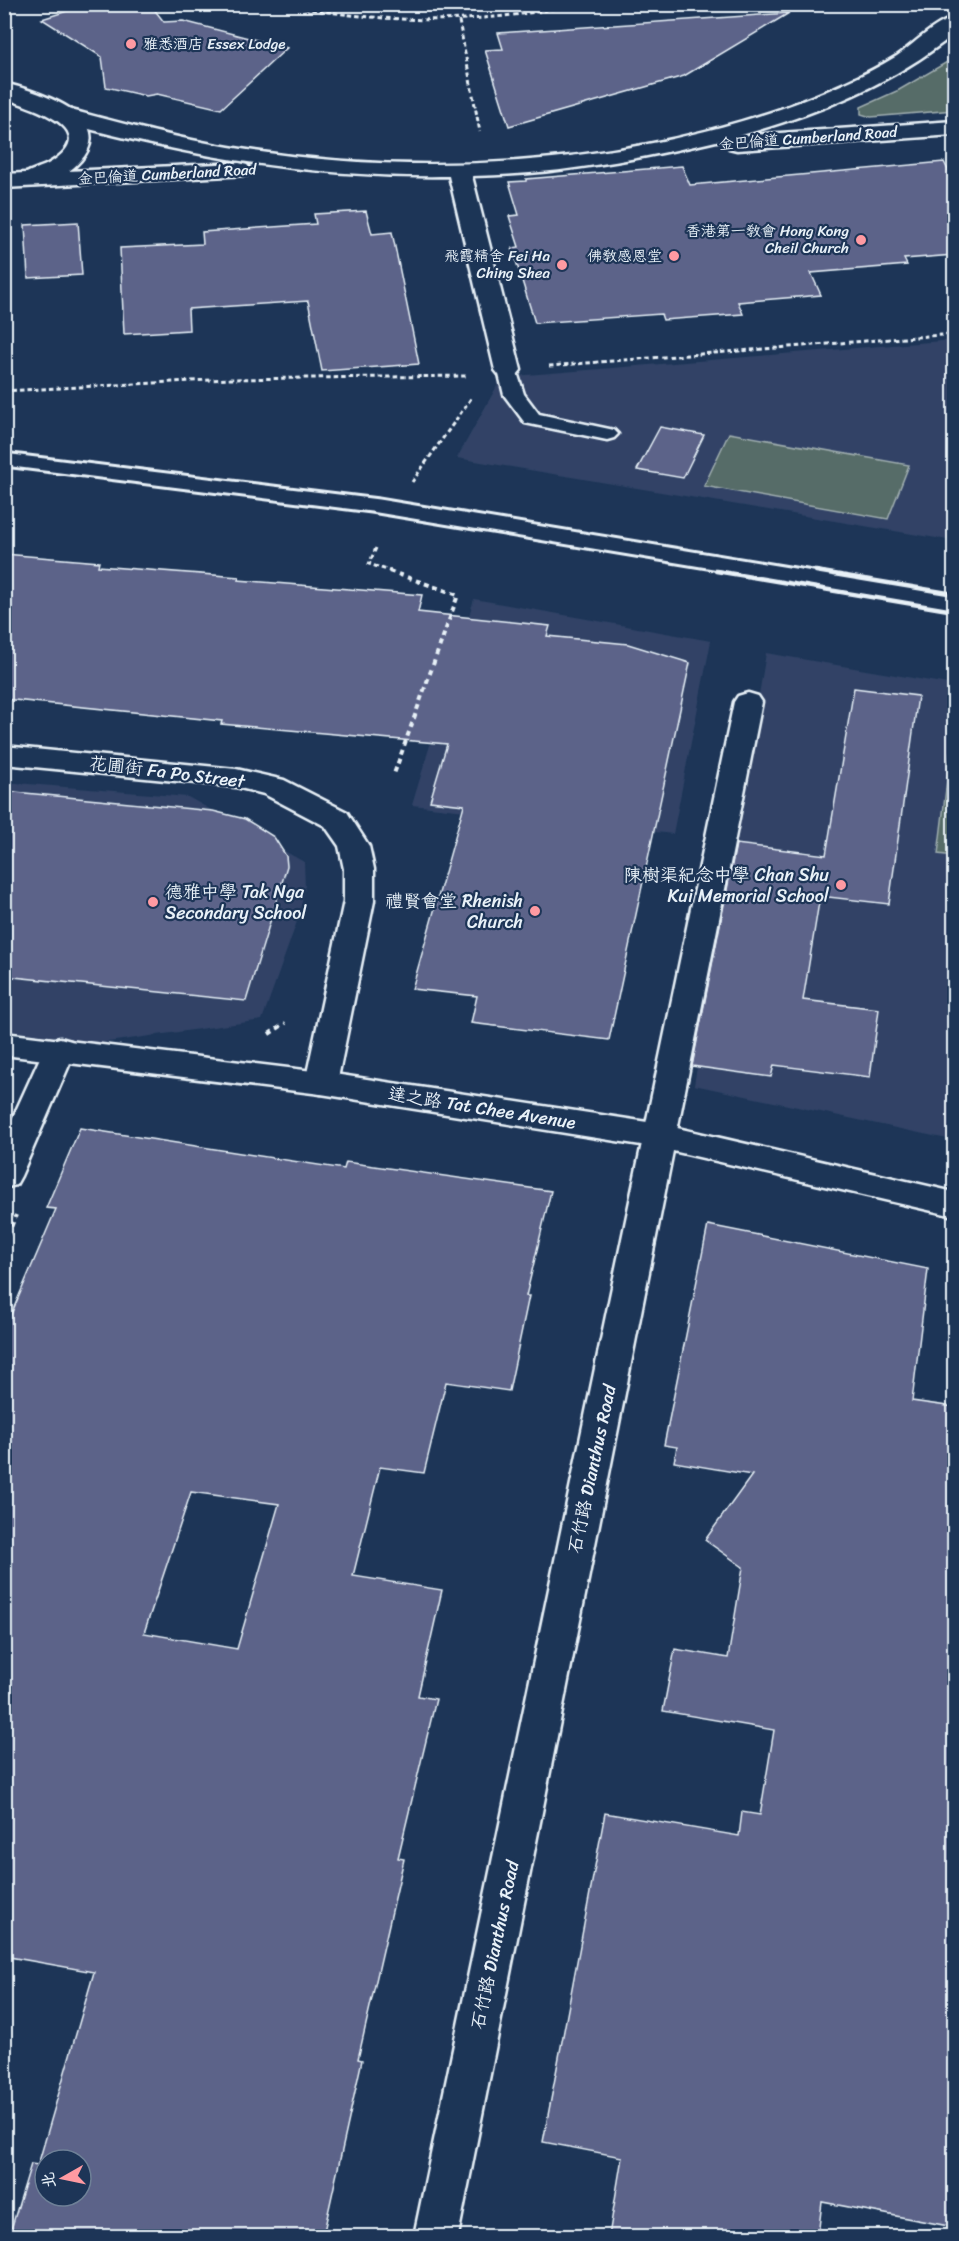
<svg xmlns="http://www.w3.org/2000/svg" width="959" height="2241" viewBox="0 0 959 2241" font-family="Sriracha,'LXGW WenKai TC',sans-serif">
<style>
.built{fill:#304366}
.green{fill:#576c67;stroke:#a0aeb0;stroke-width:1.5}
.building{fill:#5c6389;stroke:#e8f1f8;stroke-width:1.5;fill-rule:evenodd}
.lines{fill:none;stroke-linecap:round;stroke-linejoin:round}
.lane-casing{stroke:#e8f1f8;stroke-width:5}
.street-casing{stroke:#e8f1f8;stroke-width:5}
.secondary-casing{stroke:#e8f1f8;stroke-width:5}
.path-far1{stroke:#e8f1f8;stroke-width:3;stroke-dasharray:4.5 3;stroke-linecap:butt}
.path{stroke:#e8f1f8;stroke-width:4;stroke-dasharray:5 4.5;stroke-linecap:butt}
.lane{fill:#1d3557;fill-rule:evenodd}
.street{fill:#1d3557;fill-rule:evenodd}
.secondary{fill:#1d3557;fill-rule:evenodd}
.rail-far1{stroke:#e8f1f8;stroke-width:3}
.rail{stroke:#e8f1f8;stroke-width:4.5}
.poi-dot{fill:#ff9aa2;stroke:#1d3557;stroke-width:2}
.labels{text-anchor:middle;stroke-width:4.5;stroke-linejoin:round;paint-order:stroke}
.far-poi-label{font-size:15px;fill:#e8f1f8;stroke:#1d3557;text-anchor:end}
.far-street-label{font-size:15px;fill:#e8f1f8;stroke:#1d3557}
.street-label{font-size:18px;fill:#e8f1f8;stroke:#1d3557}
.poi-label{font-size:18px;fill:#e8f1f8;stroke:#1d3557;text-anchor:end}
</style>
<rect width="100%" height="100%" fill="#1d3557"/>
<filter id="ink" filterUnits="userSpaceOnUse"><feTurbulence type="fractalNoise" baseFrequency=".0167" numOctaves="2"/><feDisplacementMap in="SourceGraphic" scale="12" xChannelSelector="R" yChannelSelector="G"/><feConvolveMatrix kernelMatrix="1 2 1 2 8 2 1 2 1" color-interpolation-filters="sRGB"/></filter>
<g filter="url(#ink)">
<path class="built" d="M 954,340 L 954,541 L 457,458 L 502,377 Z
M 474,599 L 711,641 L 673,834 L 412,805 Z
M 766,653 L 954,685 L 954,1120 L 952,1140 L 694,1085 Z
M 4,782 L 188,797 L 304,862 L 305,887 L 299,916 L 262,1020 L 60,1049 L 5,1038 Z"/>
<path class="green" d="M 954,58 L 954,110 L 871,117 L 861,114 L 861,107 L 899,90 Z
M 729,433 L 909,465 L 888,519 L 704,486 Z
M 954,723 L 954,856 L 938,854 Z"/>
<path class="building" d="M 89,4 L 150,4 L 164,22 L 183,21 L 287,48 L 221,109 L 157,94 L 146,96 L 106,87 L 102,57 L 42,19 Z
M 789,13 L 684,76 L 509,126 L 485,50 L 503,49 L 498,33 Z
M 944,162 L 954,182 L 954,255 L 904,259 L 907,265 L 811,273 L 821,295 L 738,302 L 743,314 L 663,320 L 661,314 L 535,323 L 512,248 L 519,247 L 509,216 L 519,215 L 509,182 L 526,181 L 526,179 L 682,166 L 690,185 Z
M 366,211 L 372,234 L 392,232 L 419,364 L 322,371 L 308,301 L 188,309 L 189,330 L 124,334 L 120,248 L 203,244 L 202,232 L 316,224 L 314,214 Z
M 78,222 L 82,275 L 28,278 L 25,225 Z
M 660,427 L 704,435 L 683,478 L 637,470 Z
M 4,554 L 99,562 L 98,566 L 239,577 L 238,580 L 422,595 L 418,612 L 550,626 L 547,636 L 628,644 L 690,663 L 609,1040 L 471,1023 L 477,996 L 412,989 L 464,805 L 430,801 L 447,744 L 221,724 L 222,721 L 4,699 Z
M 854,688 L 918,696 L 889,904 L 820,896 L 803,1000 L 879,1009 L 870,1077 L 774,1065 L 771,1077 L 692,1066 L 736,844 L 826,855 Z
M 4,791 L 213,811 L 245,819 L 274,837 L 286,856 L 287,866 L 246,1001 L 4,976 Z
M 80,1128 L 344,1169 L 346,1162 L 551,1191 L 526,1296 L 529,1296 L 509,1391 L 446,1382 L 424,1473 L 380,1467 L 353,1576 L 442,1590 L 418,1696 L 436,1699 L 398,1858 L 404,1859 L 358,2059 L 362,2060 L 323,2236 L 9,2236 L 31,2164 L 38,2165 L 94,1972 L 4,1956 L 4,1331 L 56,1209 L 46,1208 ZM 191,1492 L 279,1504 L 237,1649 L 144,1633 ZM 45,2160 L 81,2160 L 81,2196 L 45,2196 Z
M 708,1225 L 928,1269 L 912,1401 L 954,1407 L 954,2227 L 822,2202 L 818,2236 L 609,2236 L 622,2157 L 543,2142 L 605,1813 L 739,1836 L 742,1812 L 760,1815 L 774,1730 L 663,1711 L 675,1649 L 728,1658 L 743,1567 L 705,1540 L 752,1475 L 674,1462 L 677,1447 L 664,1445 Z"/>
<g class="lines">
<defs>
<path id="lane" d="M 508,364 L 515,366 L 524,394 L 539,414 L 614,430 L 618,434 L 614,438 L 607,440 L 525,423 L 504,395 L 498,370 L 501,366 Z"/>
<path id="street" d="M 954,18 L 954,34 C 891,85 816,114 738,136 L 954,121 L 954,135 L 737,150 L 729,148 L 726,143 L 729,138 C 645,158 559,175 472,176 L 521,370 L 517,375 L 508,378 L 499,375 L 495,370 L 449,176 C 312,178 191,157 59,121 L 56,116 L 59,111 L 67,109 C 121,123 174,138 229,147 C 411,178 609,168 783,108 C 822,94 861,78 897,56 C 914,44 934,23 954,18 Z
M 239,163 L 247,165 L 251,170 L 247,175 L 4,188 L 4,174 Z
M 748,693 L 758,696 L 762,702 L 458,2236 L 414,2236 L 734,702 L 738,696 Z
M 4,746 L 236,769 L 284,780 L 347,812 L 369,846 L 374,869 L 374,901 L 337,1083 L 333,1091 L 321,1094 L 309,1091 L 305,1083 L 344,901 L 344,869 L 339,846 L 325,826 L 264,794 L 236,787 L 4,764 Z
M 60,1038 L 71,1041 L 76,1049 L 21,1176 L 16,1185 L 4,1188 L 4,1137 L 44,1049 L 49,1041 Z"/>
<path id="secondary" d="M 4,83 C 28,89 77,104 88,127 C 103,158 48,191 23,185 L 19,180 C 25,171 38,169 48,164 C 107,129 31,108 4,98 Z
M 4,1033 L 321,1072 L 660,1124 L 954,1192 L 954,1216 L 660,1148 L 321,1094 L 4,1055 Z"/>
</defs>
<use href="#lane" class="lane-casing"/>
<use href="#street" class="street-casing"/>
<use href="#secondary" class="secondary-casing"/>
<path class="path-far1" d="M 282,4 C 382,24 478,26 578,4
M 459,21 L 480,132
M 549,366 L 954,334
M 4,391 L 229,379 L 466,376
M 412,482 L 472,397
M 376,548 L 369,564 L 393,572"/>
<path class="path" d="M 389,571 L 458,595 L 394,774
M 269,1034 L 286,1023
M 4,1244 L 16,1215"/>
<use href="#lane" class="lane"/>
<use href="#street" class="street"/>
<use href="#secondary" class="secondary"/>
<path class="rail-far1" d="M 4,452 L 379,498 L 825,572
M 4,467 L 371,513 L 725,572"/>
<path class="rail" d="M 716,571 L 954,611
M 816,571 L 954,594"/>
</g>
</g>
<g class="poi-dot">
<circle cx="131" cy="44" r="6"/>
<circle cx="861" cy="240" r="6"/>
<circle cx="674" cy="256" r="6"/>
<circle cx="562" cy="265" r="6"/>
<circle cx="841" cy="885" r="6"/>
<circle cx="153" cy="902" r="6"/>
<circle cx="535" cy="911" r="6"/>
</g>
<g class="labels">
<g class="far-poi-label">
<text x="143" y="49" text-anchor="start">雅悉酒店 Essex Lodge</text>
<text x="849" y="236">香港第一教會 Hong Kong<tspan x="849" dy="17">Cheil Church</tspan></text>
<text x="550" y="261">飛霞精舍 Fei Ha<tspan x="550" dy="17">Ching Shea</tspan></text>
<text x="662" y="261">佛教感恩堂</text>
</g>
<g class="far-street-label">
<text transform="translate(808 138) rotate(-4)" y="5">金巴倫道 Cumberland Road</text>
<text transform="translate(167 174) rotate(-3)" y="5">金巴倫道 Cumberland Road</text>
</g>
<g class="street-label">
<text transform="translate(167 772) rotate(7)" y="6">花圃街 Fa Po Street</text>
<text transform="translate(482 1108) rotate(9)" y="6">達之路 Tat Chee Avenue</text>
<text transform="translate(592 1469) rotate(-78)" y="6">石竹路 Dianthus Road</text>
<text transform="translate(495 1945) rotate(-78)" y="6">石竹路 Dianthus Road</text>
</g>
<g class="poi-label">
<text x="829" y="881">陳樹渠紀念中學 Chan Shu<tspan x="829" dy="21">Kui Memorial School</tspan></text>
<text x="165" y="898" text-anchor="start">德雅中學 Tak Nga<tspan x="165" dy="21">Secondary School</tspan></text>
<text x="523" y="907">禮賢會堂 Rhenish<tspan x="523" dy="21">Church</tspan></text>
</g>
</g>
<rect width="959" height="2241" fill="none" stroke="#1d3557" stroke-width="24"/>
<rect x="12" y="12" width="935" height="2217" fill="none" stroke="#e8f1f8" stroke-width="2" filter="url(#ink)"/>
<g transform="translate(63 2178) rotate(261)"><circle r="28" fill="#1d3557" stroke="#6e8097" stroke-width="1.5"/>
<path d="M0-4.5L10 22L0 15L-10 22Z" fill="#ff9aa2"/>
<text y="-9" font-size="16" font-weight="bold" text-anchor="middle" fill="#e8f1f8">北</text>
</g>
</svg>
